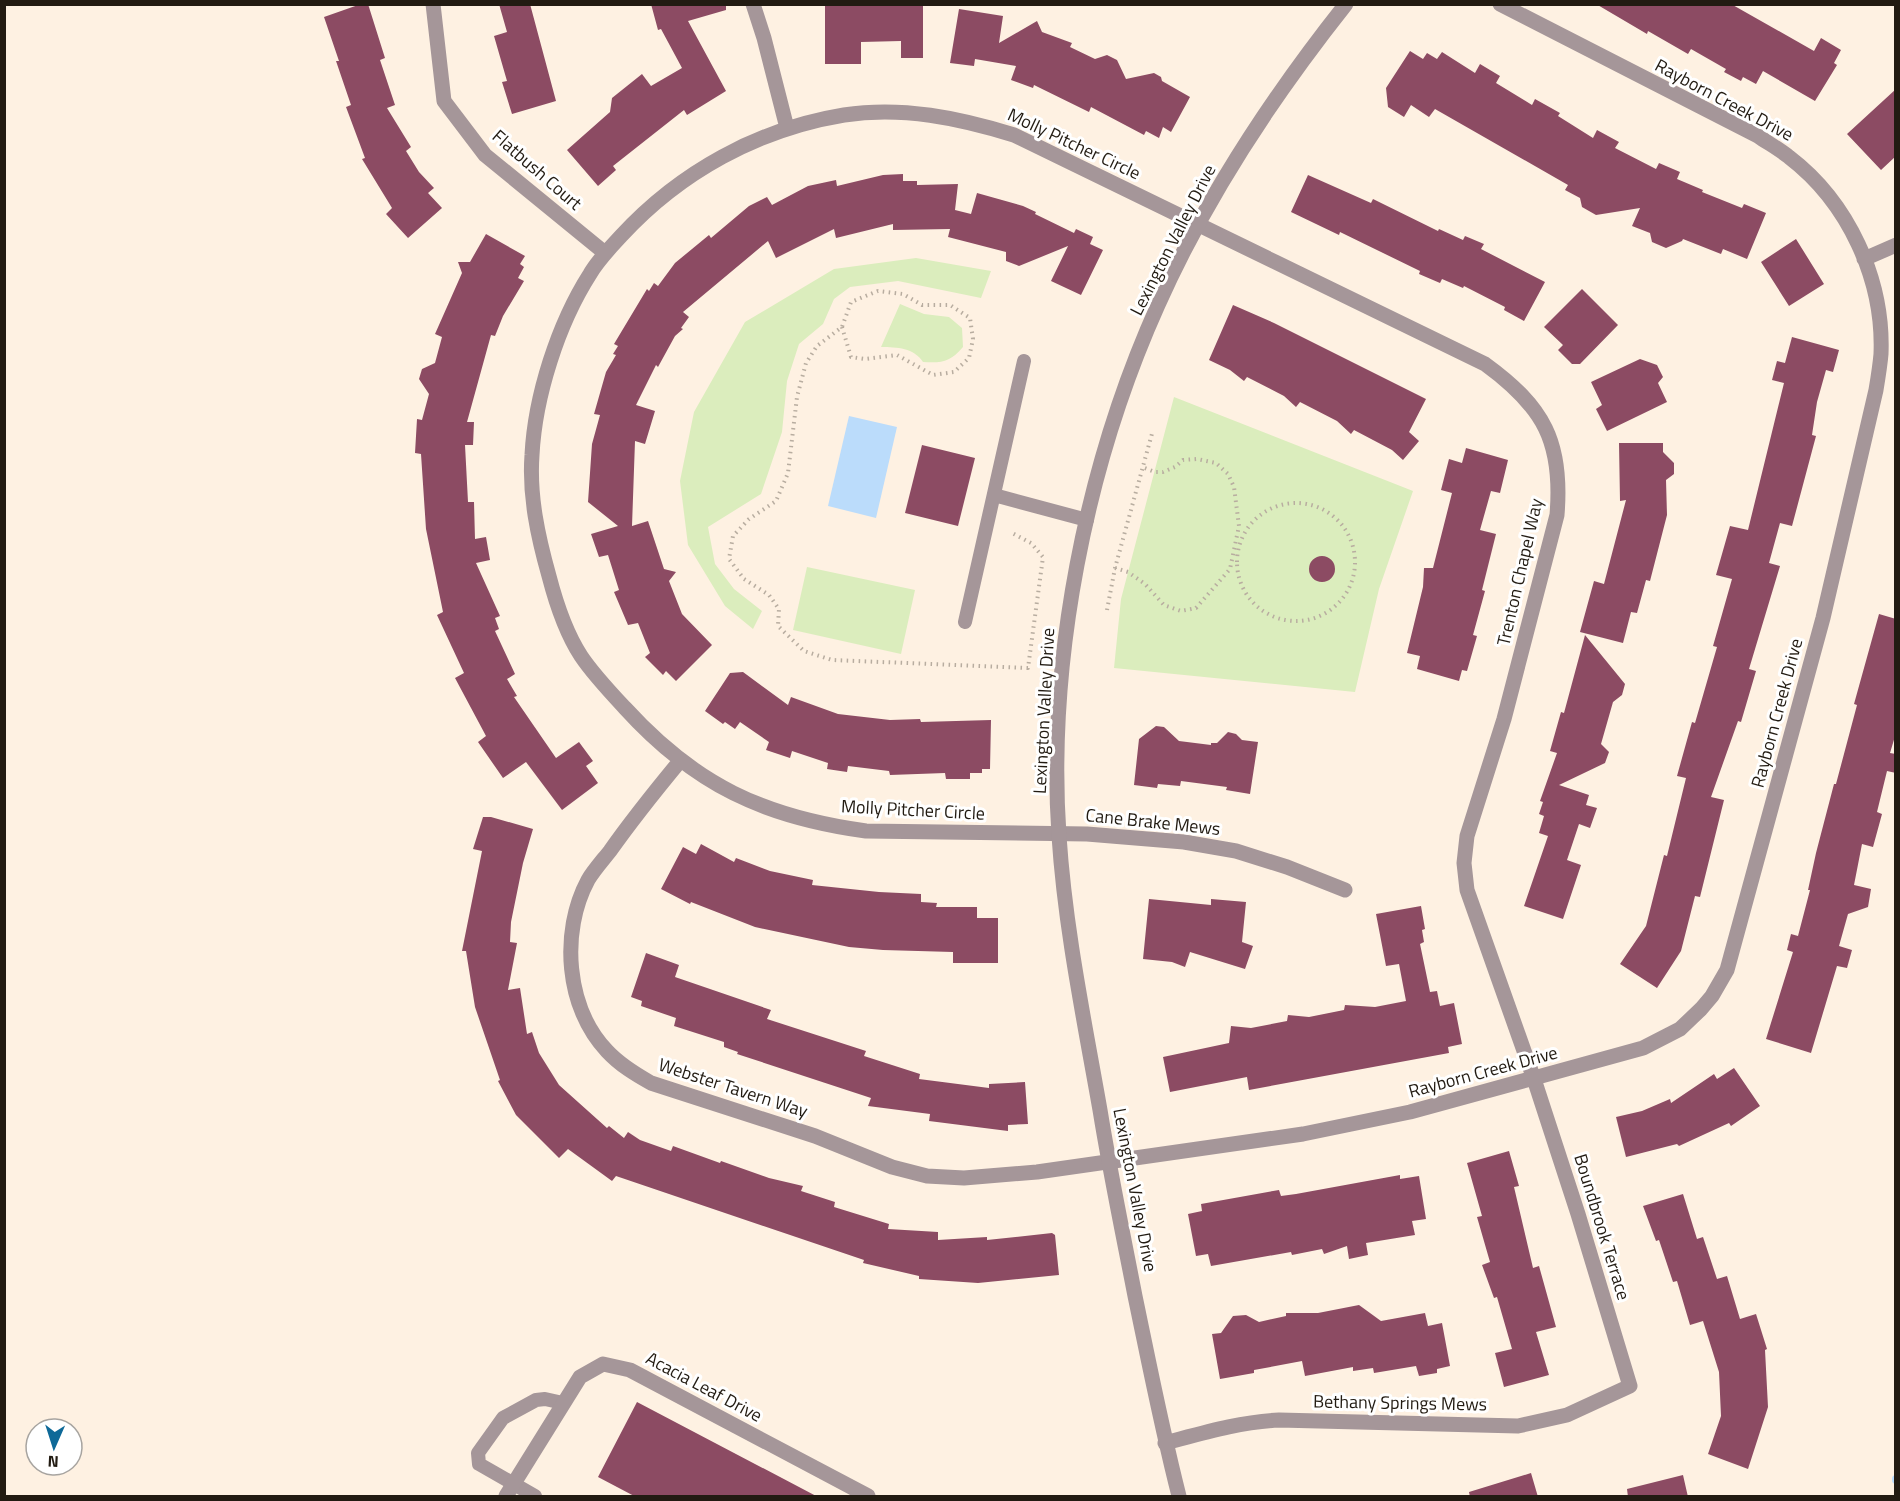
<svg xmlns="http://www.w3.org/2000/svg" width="1900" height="1501" viewBox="0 0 1900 1501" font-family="'Titillium Web',sans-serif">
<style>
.green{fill:#dbedbd}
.water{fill:#bbdcfb}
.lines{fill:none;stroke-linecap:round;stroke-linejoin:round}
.stream{stroke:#bbdcfb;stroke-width:8}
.building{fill:#8c4b63}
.path{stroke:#b8ada0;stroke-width:4;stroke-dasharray:1.5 4.5;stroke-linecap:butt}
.service{stroke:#a59699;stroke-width:14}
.minor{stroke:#a59699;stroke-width:15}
.tertiary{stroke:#a59699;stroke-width:15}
.labels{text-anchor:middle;stroke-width:6;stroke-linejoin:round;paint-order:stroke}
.street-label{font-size:18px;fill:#221b12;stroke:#fff}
</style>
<rect width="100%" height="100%" fill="#fef1e2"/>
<path class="green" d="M 916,258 L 991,271 L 981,298 L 898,281 L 850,287 L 834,299 L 823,324 L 799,344 L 787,381 L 782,432 L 761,494 L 708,527 L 715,564 L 734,589 L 762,611 L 753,629 L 725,606 L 688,545 L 680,481 L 694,412 L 745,322 L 834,269 Z
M 900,304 L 924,314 L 949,317 L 962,328 L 963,347 C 950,362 943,363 923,362 C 914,348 897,347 881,347 Z
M 1174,397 L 1413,491 L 1379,589 L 1355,692 L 1114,668 L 1121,599 Z
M 807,567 L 915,590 L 901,654 L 793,630 Z"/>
<path class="water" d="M 849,416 L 897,427 L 876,518 L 828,506 Z"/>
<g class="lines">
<path class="stream" d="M 1896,1479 L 1896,1480"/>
</g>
<path class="building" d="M 361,4 L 368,4 L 385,58 L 380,60 L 395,105 L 387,108 L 411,147 L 406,151 L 419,172 L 434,188 L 428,193 L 442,208 L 408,238 L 386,214 L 392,208 L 362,159 L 365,158 L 346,107 L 351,105 L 336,61 L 339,61 L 324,17 Z
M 499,4 L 530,4 L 556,101 L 512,114 L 502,82 L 507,81 L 494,36 L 507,32 Z
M 651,4 L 726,4 L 726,10 L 688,21 L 726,91 L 687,115 L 684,110 L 613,166 L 616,170 L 598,186 L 567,150 L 610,112 L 612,98 L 642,74 L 651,86 L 682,68 L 661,29 L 658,30 Z
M 825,4 L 923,4 L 923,58 L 901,58 L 901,41 L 861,42 L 861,64 L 825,64 Z
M 1596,4 L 1731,4 L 1814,51 L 1821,38 L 1841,50 L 1834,63 L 1837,65 L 1815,101 L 1763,71 L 1756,84 L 1743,77 L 1741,81 L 1724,72 L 1726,69 L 1691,49 L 1688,54 L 1648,31 L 1647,34 Z
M 959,9 L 1003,16 L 999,43 L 1037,21 L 1042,32 L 1072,43 L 1070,47 L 1095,59 L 1107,55 L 1117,60 L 1126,79 L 1154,73 L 1161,77 L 1162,81 L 1190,97 L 1171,132 L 1163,127 L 1159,138 L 1146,131 L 1144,135 L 1091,107 L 1089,112 L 1034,85 L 1033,88 L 1011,80 L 1016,66 L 975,59 L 974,66 L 950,63 Z
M 1410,51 L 1423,59 L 1427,53 L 1437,59 L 1442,52 L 1475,73 L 1480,64 L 1500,76 L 1496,83 L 1532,105 L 1535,99 L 1560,113 L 1558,116 L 1593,138 L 1597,130 L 1619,142 L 1615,148 L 1656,169 L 1659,163 L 1680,172 L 1677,179 L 1703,190 L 1702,192 L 1742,208 L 1744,204 L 1766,213 L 1747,259 L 1723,249 L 1721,254 L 1683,239 L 1682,241 L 1666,248 L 1652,242 L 1650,233 L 1632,226 L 1640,208 L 1596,215 L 1582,207 L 1580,198 L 1565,190 L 1568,185 L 1435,109 L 1429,117 L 1411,105 L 1404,117 L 1388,107 L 1386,88 Z
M 1896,89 L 1896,156 L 1881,170 L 1847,134 Z
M 903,174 L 903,181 L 917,181 L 917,185 L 958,184 L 955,210 L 971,214 L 977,193 L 1023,206 L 1036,212 L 1035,214 L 1074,233 L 1076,229 L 1093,237 L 1090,244 L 1103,250 L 1081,295 L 1051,281 L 1068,246 L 1019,266 L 1006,261 L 1006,252 L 948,237 L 950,229 L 893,230 L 893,224 L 836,238 L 834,229 L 776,258 L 768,241 L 683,312 L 689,317 L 681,328 L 683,329 L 675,336 L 658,367 L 656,365 L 636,405 L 655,411 L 645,444 L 635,441 L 632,526 L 648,521 L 664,569 L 676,572 L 669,581 L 682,614 L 712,645 L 676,681 L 666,671 L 663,675 L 645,657 L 650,653 L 638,623 L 628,625 L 614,592 L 619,590 L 608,555 L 599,557 L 591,534 L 618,526 L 588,502 L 592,444 L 600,415 L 594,414 L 606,372 L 616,355 L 613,354 L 618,346 L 614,344 L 647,289 L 649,291 L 654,283 L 658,286 L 675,263 L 709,235 L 711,238 L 749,206 L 767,197 L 772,205 L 808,186 L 836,180 L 837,186 L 883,175 Z
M 1308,175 L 1371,203 L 1373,199 L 1438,231 L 1439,229 L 1463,240 L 1465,236 L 1484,244 L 1481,249 L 1545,282 L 1524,321 L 1504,310 L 1505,307 L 1464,286 L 1463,288 L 1442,279 L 1440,283 L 1419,274 L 1420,271 L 1340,232 L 1339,235 L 1291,212 Z
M 486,234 L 525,256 L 520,264 L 524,267 L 518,278 L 524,281 L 503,316 L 495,336 L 491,335 L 467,422 L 474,422 L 473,445 L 465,445 L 468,502 L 474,502 L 475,539 L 486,537 L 490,560 L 476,563 L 500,616 L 495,618 L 499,629 L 495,631 L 515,674 L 507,679 L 517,696 L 514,697 L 556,758 L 579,742 L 593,761 L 586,766 L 598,783 L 562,810 L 526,762 L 503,778 L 478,742 L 486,736 L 455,678 L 464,673 L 437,615 L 443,612 L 426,529 L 421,454 L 415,453 L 417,419 L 422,420 L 429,394 L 419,379 L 422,369 L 435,363 L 442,337 L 435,334 L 462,273 L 458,262 L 470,262 Z
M 1796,239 L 1824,284 L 1789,306 L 1761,262 Z
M 1582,289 L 1618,325 L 1580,364 L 1572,364 L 1558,350 L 1563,345 L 1544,327 Z
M 1233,305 L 1274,323 L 1426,399 L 1409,432 L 1419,441 L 1403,460 L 1392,450 L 1354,430 L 1351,434 L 1337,421 L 1300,402 L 1296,407 L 1284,396 L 1247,377 L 1244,381 L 1230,370 L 1209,360 Z
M 1792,337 L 1839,350 L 1833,372 L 1826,370 L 1817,402 L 1812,435 L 1816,436 L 1792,526 L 1780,523 L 1769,563 L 1780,566 L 1749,669 L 1756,671 L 1741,722 L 1738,721 L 1711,797 L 1724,800 L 1700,897 L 1695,896 L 1681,951 L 1657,988 L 1620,964 L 1646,926 L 1664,855 L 1667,856 L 1686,778 L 1677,776 L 1692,722 L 1695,723 L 1717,647 L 1713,646 L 1732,579 L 1716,575 L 1730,526 L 1748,530 L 1784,383 L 1772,380 L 1777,361 L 1785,363 Z
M 1640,359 L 1657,365 L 1663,377 L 1658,383 L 1667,402 L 1607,431 L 1596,409 L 1602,405 L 1591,382 Z
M 1619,443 L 1663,443 L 1663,452 L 1674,463 L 1674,474 L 1666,480 L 1667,515 L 1650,581 L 1646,580 L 1637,613 L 1631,612 L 1623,643 L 1580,632 L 1594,581 L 1604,584 L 1626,500 L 1620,501 Z
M 922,445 L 975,458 L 958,526 L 905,513 Z
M 1466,448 L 1508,460 L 1500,493 L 1491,491 L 1480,530 L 1496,534 L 1482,590 L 1485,591 L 1473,635 L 1477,636 L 1467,671 L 1462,670 L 1459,681 L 1417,669 L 1420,656 L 1407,653 L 1423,587 L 1424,568 L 1433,568 L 1452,493 L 1441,490 L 1449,459 L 1462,463 Z
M1309 569a13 13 0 1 1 26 0a13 13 0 1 1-26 0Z
M 1879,614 L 1896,619 L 1896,733 L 1890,753 L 1896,754 L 1896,773 L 1887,771 L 1877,812 L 1882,814 L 1873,847 L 1862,844 L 1854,885 L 1871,889 L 1868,907 L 1848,914 L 1839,946 L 1852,950 L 1847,968 L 1837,966 L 1811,1053 L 1766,1039 L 1793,952 L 1787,950 L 1791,934 L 1798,936 L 1810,890 L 1808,890 L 1816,853 L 1834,784 L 1836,784 L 1857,705 L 1854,704 Z
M 1585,635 L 1625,684 L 1622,695 L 1613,702 L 1601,744 L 1609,752 L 1605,763 L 1559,785 L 1589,795 L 1586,805 L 1597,808 L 1590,828 L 1579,824 L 1567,860 L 1581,865 L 1563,919 L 1524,906 L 1548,836 L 1539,833 L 1544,816 L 1539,814 L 1543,802 L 1540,801 L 1557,753 L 1550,751 L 1561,712 L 1564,713 Z
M 743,672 L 788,705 L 791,697 L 838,714 L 890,720 L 920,719 L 921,722 L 991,720 L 990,769 L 982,769 L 982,773 L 970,773 L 970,779 L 946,779 L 945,773 L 890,775 L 889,771 L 848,766 L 847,772 L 827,769 L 828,763 L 792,751 L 790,758 L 766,750 L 769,742 L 740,722 L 735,729 L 725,722 L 723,724 L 705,711 L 730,673 Z
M 1156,726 L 1164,727 L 1179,741 L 1211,745 L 1211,743 L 1217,743 L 1228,732 L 1236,734 L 1242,740 L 1258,742 L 1250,794 L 1226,790 L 1227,787 L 1181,781 L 1180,786 L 1158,784 L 1157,788 L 1134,785 L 1139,739 Z
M 483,817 L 491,817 L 533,829 L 523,863 L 511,922 L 510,942 L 517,943 L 508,990 L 520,988 L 527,1034 L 532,1032 L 539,1053 L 559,1085 L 607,1128 L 609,1126 L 624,1138 L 628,1132 L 640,1140 L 671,1151 L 673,1146 L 720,1163 L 721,1161 L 769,1178 L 803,1186 L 801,1191 L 835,1202 L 834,1207 L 889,1224 L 888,1229 L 938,1232 L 938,1240 L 987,1237 L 987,1240 L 1052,1233 L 1055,1235 L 1059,1275 L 978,1283 L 919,1279 L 919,1276 L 863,1263 L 864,1260 L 616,1176 L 612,1181 L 568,1149 L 559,1158 L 516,1115 L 498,1081 L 500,1080 L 475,1007 L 466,951 L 462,951 L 482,851 L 473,849 Z
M 701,844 L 734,862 L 736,858 L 770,871 L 813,880 L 812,885 L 879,892 L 921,894 L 921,902 L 937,903 L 936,907 L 977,907 L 977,918 L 998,918 L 998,963 L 953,963 L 953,952 L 883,950 L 849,947 L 755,927 L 691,902 L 690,904 L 661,889 L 683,847 L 696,854 Z
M 1149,899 L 1211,905 L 1211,899 L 1246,902 L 1242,942 L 1253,946 L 1245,969 L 1190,952 L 1185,967 L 1172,962 L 1143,959 Z
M 1421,906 L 1425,929 L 1422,930 L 1424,942 L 1420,944 L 1430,992 L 1437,991 L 1440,1006 L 1454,1003 L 1462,1044 L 1448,1047 L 1449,1053 L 1249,1090 L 1247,1077 L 1170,1092 L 1163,1057 L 1229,1043 L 1231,1026 L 1251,1028 L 1287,1021 L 1288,1015 L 1309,1017 L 1344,1010 L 1345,1005 L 1375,1007 L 1406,1001 L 1399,964 L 1386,966 L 1376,914 Z
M 646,953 L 679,965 L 675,977 L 771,1010 L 767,1019 L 866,1051 L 864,1056 L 920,1074 L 919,1079 L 989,1088 L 989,1084 L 1025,1082 L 1028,1124 L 1008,1125 L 1008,1131 L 929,1121 L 930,1114 L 868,1106 L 871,1098 L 737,1054 L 738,1052 L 724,1047 L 724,1042 L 674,1026 L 676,1018 L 641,1006 L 642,1001 L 631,997 Z
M 1734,1068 L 1760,1106 L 1731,1126 L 1729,1123 L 1679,1146 L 1677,1144 L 1626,1157 L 1616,1117 L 1642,1111 L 1670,1099 L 1671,1103 L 1714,1074 L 1717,1079 Z
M 1509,1151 L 1519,1186 L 1514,1187 L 1533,1268 L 1539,1266 L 1556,1327 L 1536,1332 L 1549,1375 L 1504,1387 L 1495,1353 L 1512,1349 L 1497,1297 L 1494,1298 L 1482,1265 L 1490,1262 L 1477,1217 L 1482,1216 L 1467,1163 Z
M 1400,1175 L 1400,1179 L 1419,1176 L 1426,1219 L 1412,1221 L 1415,1235 L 1366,1243 L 1368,1255 L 1349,1259 L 1347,1246 L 1324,1254 L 1322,1249 L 1292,1255 L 1291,1252 L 1211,1266 L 1208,1254 L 1196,1256 L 1188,1214 L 1202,1211 L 1201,1204 L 1279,1190 L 1281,1196 L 1296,1194 Z
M 1683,1194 L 1697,1239 L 1703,1237 L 1717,1279 L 1727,1276 L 1740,1319 L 1756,1314 L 1767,1349 L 1765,1350 L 1768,1407 L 1748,1469 L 1708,1454 L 1721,1416 L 1719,1372 L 1703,1321 L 1690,1325 L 1677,1281 L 1673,1282 L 1659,1240 L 1656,1241 L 1643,1206 Z
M 1359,1305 L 1381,1321 L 1425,1313 L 1428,1326 L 1442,1323 L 1450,1366 L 1437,1369 L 1437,1373 L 1419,1376 L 1416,1366 L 1374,1373 L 1373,1368 L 1353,1371 L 1353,1367 L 1305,1376 L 1302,1361 L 1254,1370 L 1254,1373 L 1220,1379 L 1212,1334 L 1221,1333 L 1233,1316 L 1246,1315 L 1259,1322 L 1286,1316 L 1286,1313 L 1318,1313 Z
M 637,1402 L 818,1497 L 636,1497 L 598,1477 Z
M 1531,1473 L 1538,1497 L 1470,1497 L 1469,1492 Z
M 1683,1475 L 1688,1497 L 1628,1497 L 1627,1489 Z"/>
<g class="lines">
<path class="path" d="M 842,327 L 851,357 L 865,359 L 897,355 L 933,375 L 954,372 L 969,358 L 973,339 L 970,318 L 950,305 L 922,305 L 903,294 L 878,291 L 851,302 L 842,327 L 817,346 L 806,363 L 797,397 L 788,473 L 776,501 L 749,519 L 733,536 L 729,559 L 744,579 L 769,595 L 779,609 L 778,626 L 804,651 L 832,660 L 1028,668 L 1043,557 L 1031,543 L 1012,533
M1237 562a59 59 0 1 1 118 0a59 59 0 1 1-118 0Z
M 1115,568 L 1128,572 L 1145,584 L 1164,605 L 1181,611 L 1196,608 L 1230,569 L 1239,526 L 1234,487 L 1228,474 L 1216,463 L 1197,459 L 1183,460 L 1175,467 L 1163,472 L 1155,472 L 1142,467
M 1107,610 L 1115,568 L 1153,430"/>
<path class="service" d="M 994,495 L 1087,520
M 965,622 L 1024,361
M 535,1496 L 479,1464 L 478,1453 L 503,1418 L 536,1400 L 545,1399 L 563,1403"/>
<path class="minor" d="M 433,4 L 444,101 L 485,155 L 605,253
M 753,4 L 764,38 L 787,128
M 1864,259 L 1896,245
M 680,761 C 656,790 632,820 610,851 C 603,860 594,870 588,880 C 560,932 566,1008 607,1051 C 620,1065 635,1074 651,1083 L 815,1136 L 892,1167 L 927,1176 L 964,1178 L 1037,1172 L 1303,1134 L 1410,1112 L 1643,1048 L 1680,1029 L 1701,1009 L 1712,996 L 1727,970 L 1823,618 L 1876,390 C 1878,378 1880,366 1881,354 C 1884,279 1848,202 1789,157 C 1779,149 1768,143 1758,136 L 1500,4
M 1165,1443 C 1203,1433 1239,1422 1279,1420 L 1518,1426 L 1567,1415 L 1630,1386 L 1578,1214 L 1534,1079 L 1467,890 L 1464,863 L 1467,836 L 1504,719 L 1557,515 C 1563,442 1544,407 1485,364 L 1014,135 C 959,118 902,106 844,115 C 758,129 680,172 621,236 C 610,248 598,260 590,274 C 558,324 535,396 532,455 C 529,496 538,537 549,576 C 556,603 566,633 581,656 C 593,674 610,692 625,708 C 695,785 764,817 866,831 L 1087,834 L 1184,842 L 1236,851 L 1287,867 L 1345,890
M 506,1496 L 580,1377 L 603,1364 L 630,1370 L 868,1496"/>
<path class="tertiary" d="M 1179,1496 C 1162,1430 1149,1363 1135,1296 C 1123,1234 1110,1172 1100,1110 C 1084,1019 1065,928 1059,836 C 1047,661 1086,465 1158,305 C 1206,197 1273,96 1346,4"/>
</g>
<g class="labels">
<g class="street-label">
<text transform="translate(1724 100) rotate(28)" y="6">Rayborn Creek Drive</text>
<text transform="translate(1074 144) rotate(25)" y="6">Molly Pitcher Circle</text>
<text transform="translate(537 170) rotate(41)" y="6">Flatbush Court</text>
<text transform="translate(1173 240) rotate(-63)" y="6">Lexington Valley Drive</text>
<text transform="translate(1520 572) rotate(-77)" y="6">Trenton Chapel Way</text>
<text transform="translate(1044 711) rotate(-87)" y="6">Lexington Valley Drive</text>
<text transform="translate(1777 713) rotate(-75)" y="6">Rayborn Creek Drive</text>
<text transform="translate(913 810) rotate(3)" y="6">Molly Pitcher Circle</text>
<text transform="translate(1153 822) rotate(6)" y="6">Cane Brake Mews</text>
<text transform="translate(1483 1072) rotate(-15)" y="6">Rayborn Creek Drive</text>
<text transform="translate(733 1088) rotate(18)" y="6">Webster Tavern Way</text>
<text transform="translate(1135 1190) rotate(79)" y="6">Lexington Valley Drive</text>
<text transform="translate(1602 1227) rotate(73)" y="6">Boundbrook Terrace</text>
<text transform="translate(704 1387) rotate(28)" y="6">Acacia Leaf Drive</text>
<text transform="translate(1400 1403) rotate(1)" y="6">Bethany Springs Mews</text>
</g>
</g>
<rect width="1900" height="1501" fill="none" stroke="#221b12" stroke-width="12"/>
<g transform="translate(54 1447) rotate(183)"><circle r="28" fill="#ffffff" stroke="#a7a4a0" stroke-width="1.5"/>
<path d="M0-4.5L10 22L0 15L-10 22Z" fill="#0e6998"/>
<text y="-9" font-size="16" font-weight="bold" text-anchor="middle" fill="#221b12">N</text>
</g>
</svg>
